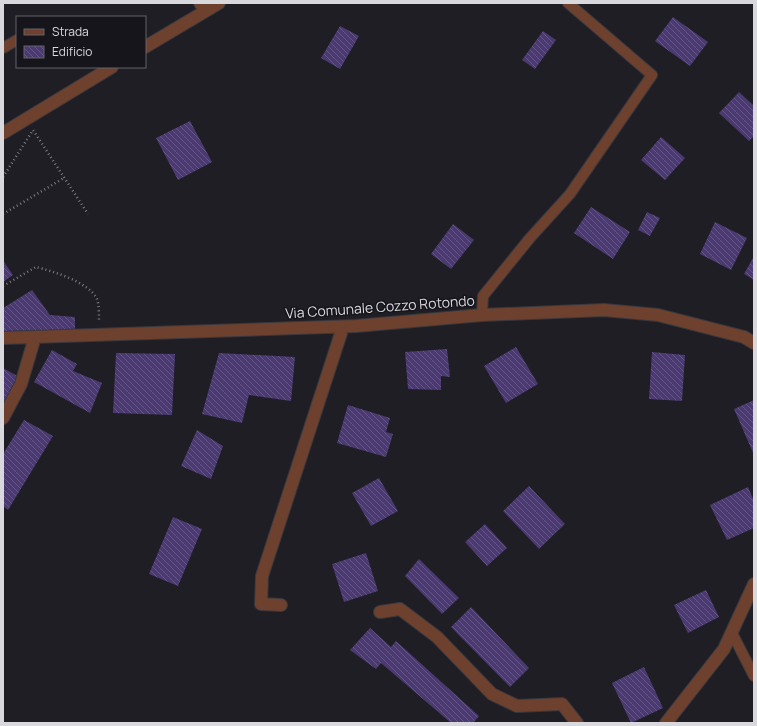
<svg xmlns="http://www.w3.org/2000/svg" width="757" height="726" viewBox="0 0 757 726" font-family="Manrope,sans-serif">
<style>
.building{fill:url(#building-back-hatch)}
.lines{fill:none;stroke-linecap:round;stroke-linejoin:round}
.service-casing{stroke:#39383f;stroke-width:12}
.minor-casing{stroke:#39383f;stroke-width:14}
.tertiary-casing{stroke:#39383f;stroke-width:14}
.path{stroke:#7e7d83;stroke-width:2.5;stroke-dasharray:1 3;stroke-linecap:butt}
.service{stroke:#6d412d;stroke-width:10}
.minor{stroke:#6d412d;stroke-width:12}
.tertiary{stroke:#6d412d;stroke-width:12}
.labels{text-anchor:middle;stroke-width:3;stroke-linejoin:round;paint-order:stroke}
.street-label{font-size:14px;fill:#d9d8dd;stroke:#16151c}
</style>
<defs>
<pattern id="building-back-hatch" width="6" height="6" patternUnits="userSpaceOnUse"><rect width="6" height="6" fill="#4b3972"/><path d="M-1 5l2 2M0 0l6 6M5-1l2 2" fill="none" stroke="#645586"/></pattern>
</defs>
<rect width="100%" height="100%" fill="#1f1e25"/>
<path class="building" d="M 673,17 L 708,42 L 690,66 L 655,41 Z
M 340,26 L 359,36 L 340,69 L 321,58 Z
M 543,31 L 556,40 L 535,69 L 522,60 Z
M 739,92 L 754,106 L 754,136 L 749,141 L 719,113 Z
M 190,121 L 212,162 L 178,180 L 156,138 Z
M 661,137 L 685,158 L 665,180 L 641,160 Z
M 591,207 L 630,232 L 613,259 L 574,233 Z
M 647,212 L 660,218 L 650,236 L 638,230 Z
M 715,222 L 747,238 L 731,270 L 700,254 Z
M 453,224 L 474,240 L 451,269 L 431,254 Z
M 754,256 L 754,280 L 744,274 Z
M 4,262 L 13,275 L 3,282 L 3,263 Z
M 32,290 L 50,315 L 75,317 L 75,330 L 3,331 L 3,308 Z
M 516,347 L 538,384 L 506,403 L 484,366 Z
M 447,349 L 450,377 L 441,376 L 441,390 L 408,389 L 405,352 Z
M 52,350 L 77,364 L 73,371 L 102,383 L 90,413 L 34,382 Z
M 652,352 L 685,355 L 682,401 L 649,399 Z
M 116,353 L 175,354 L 172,415 L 113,413 Z
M 219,353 L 295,357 L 291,401 L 249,395 L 242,423 L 202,414 Z
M 3,368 L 19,377 L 3,405 Z
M 754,400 L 754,455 L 734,409 Z
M 348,405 L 390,418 L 386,432 L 393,434 L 386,457 L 337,443 Z
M 24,420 L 53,436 L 8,510 L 3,506 L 3,454 Z
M 197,430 L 223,446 L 211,479 L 181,466 Z
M 379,478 L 398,511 L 371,526 L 352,493 Z
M 529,486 L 565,524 L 539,549 L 503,511 Z
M 748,487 L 754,501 L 754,528 L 727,540 L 710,505 Z
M 173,517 L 202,529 L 178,586 L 149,574 Z
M 485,524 L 507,548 L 487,566 L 465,542 Z
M 366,553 L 378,591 L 344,602 L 332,564 Z
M 419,559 L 459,598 L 442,614 L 405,576 Z
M 706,590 L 719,617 L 688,633 L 674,605 Z
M 471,607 L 529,668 L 510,687 L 451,627 Z
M 370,628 L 391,647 L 396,641 L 479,716 L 473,723 L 451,723 L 381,663 L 376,669 L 350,650 Z
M 644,667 L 663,708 L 631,723 L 612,683 Z"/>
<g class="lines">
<defs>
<path id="service" d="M 3,48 L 17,40
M 482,315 L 483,296 L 530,238 L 570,194 L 652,75 L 568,3
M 732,633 L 754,676"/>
<path id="minor" d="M 200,3 L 206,10
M 3,338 L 356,326 L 482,315 L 604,310 L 658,315 L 744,337 L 754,343
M 3,418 L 21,384 L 35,337
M 281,605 L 261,604 L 262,576 L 343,327
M 380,612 L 400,609 L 437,637 L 492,694 L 517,706 L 562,704 L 577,723
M 666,723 L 724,649 L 754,584"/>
<path id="tertiary" d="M 145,47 L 219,3
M 3,133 L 112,67"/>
</defs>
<use href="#service" class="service-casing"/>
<use href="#minor" class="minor-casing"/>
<use href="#tertiary" class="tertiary-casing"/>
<path class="path" d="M 3,177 L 33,130 L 88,214
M 3,214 L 64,178
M 3,286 L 36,267 C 52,271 89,282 97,299 C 99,304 99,314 99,321"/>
<use href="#service" class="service"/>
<use href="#minor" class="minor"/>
<use href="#tertiary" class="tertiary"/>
</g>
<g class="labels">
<g class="street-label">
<text transform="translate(380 307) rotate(-4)" y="5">Via Comunale Cozzo Rotondo</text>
</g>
</g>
<rect width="757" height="726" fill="none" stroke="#d9d8dd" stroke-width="8"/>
<rect x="16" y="16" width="130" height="52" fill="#16151c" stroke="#646369"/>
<rect x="24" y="29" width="20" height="6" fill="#6d412d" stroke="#646369"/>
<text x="52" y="36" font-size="12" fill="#d9d8dd">Strada</text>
<rect x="24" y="46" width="20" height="12" fill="url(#building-back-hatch)" stroke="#646369"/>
<text x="52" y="56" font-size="12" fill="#d9d8dd">Edificio</text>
</svg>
